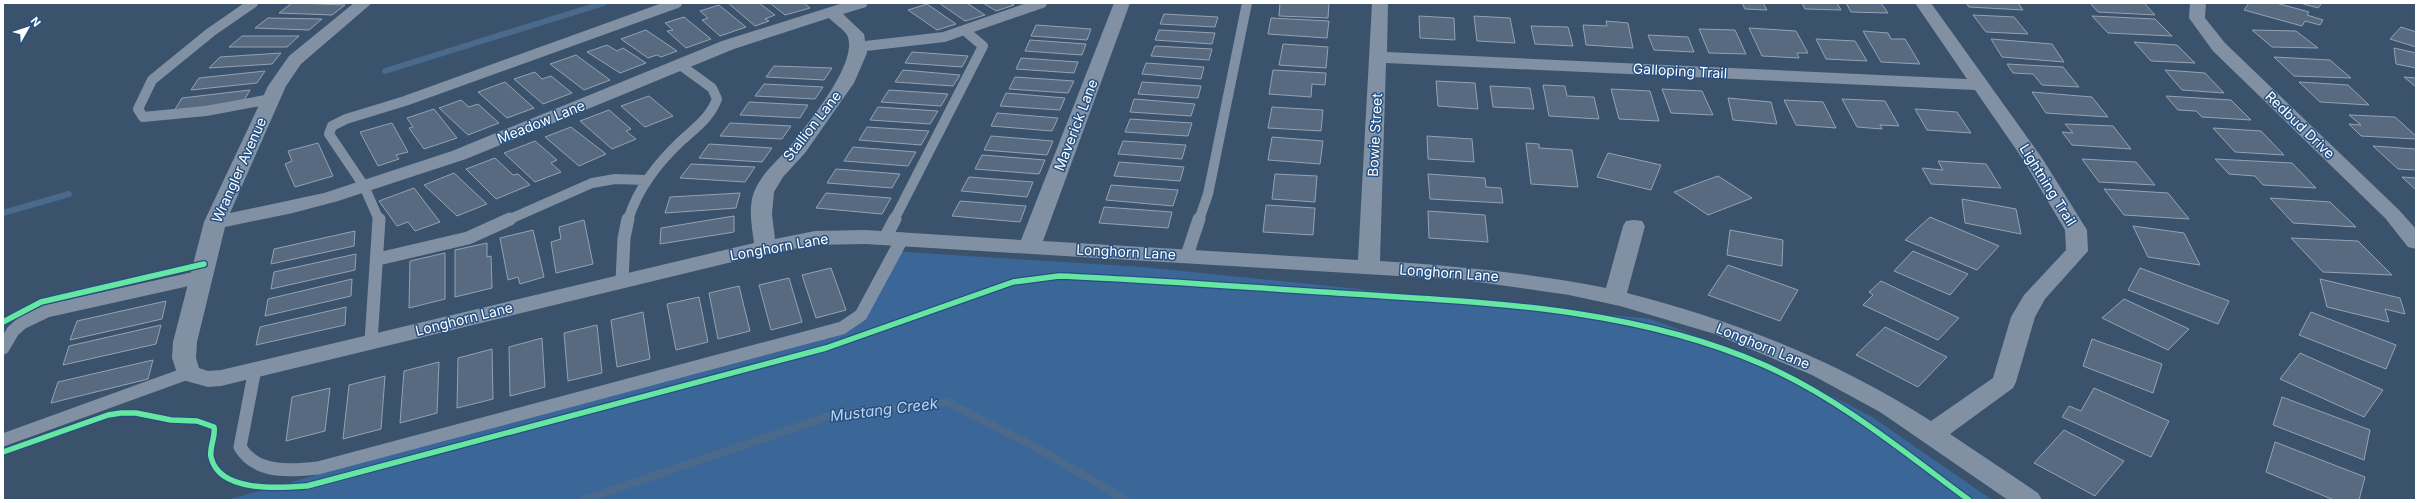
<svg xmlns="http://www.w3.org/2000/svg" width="2419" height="503" viewBox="0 0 2419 503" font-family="Inter,sans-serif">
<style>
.green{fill:#3b6798}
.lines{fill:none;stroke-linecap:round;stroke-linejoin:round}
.stream-far1{stroke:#4b698b;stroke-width:6}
.stream{stroke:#4b698b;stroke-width:8}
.building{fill:#586a80;stroke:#94a2b2}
.service-far1{stroke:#8191a3;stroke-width:10}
.service{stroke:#8191a3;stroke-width:13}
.minor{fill:#8191a3;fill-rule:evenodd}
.cycleway-casing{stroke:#265082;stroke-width:8}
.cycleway{stroke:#66e7a1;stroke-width:5.5}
.labels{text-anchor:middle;stroke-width:3;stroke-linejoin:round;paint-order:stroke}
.street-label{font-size:14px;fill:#fff;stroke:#265082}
.water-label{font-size:15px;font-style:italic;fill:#bad3ee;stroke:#265082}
</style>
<rect width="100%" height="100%" fill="#3b526d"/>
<path class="green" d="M 890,251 L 1142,267 L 1650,319 L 1733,349 L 1803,381 L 1872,417 L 1992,500 L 227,500 L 865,321 Z"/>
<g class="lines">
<path class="stream-far1" d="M 385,71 L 604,3
M 3,213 L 69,194"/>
<path class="stream" d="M 583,500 L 835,414 L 947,402 L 1032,445 L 1126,500"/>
</g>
<path class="building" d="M 292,3 L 297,3 L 345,5 L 332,15 L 279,13 Z
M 728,3 L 759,3 L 775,15 L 765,19 L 769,21 L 755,26 Z
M 770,3 L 804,3 L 810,8 L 785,15 Z
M 939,3 L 967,3 L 985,15 L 965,21 Z
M 983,3 L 1011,3 L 1014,5 L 996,11 Z
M 1280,3 L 1329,3 L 1328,18 L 1279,16 Z
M 1742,3 L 1763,3 L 1767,10 L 1745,9 Z
M 1802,3 L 1837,3 L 1841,10 L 1805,9 Z
M 1846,3 L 1881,3 L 1888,13 L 1851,12 Z
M 1966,3 L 2018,3 L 2023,10 L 1969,7 Z
M 2090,3 L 2144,3 L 2155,15 L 2098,12 Z
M 2249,3 L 2276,3 L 2309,12 L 2307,15 L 2323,20 L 2320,25 L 2305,21 L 2302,26 L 2244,10 Z
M 2300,3 L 2322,3 L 2318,8 Z
M 927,4 L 956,24 L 937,30 L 908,10 Z
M 719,5 L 746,27 L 720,36 L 702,20 L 708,18 L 700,11 Z
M 1164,14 L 1218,17 L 1215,27 L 1160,24 Z
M 1973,15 L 2014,17 L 2028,34 L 1986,32 Z
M 1419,16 L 1454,18 L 1455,40 L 1420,38 Z
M 1474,16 L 1510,18 L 1515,43 L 1477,41 Z
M 2092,16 L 2155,19 L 2172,36 L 2108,33 Z
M 684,17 L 711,39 L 686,48 L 667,31 L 673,30 L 665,23 Z
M 268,18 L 322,19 L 309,30 L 255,28 Z
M 1271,18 L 1329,21 L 1327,38 L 1268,34 Z
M 1606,21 L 1628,23 L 1633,48 L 1586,45 L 1583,25 L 1607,26 Z
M 1036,25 L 1091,29 L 1087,40 L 1031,36 Z
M 1531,26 L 1568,27 L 1573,46 L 1535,44 Z
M 2401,27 L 2416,32 L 2416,47 L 2390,39 Z
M 1749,28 L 1796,31 L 1808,53 L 1797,53 L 1799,58 L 1762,56 Z
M 1699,29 L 1735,30 L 1746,54 L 1709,53 Z
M 646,30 L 677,51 L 661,57 L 657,55 L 648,58 L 621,39 Z
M 1159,30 L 1215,33 L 1212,44 L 1155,40 Z
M 2252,30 L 2296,31 L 2318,48 L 2272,47 Z
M 1863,31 L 1888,33 L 1891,39 L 1905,39 L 1920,64 L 1881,62 Z
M 1648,35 L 1688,37 L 1694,52 L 1654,50 Z
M 242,36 L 299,36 L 287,47 L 229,47 Z
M 1816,39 L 1855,41 L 1867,61 L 1826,59 Z
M 1991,39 L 2052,44 L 2064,62 L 2002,57 Z
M 1030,40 L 1086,44 L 1082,55 L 1025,51 Z
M 2134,42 L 2177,45 L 2195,63 L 2151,61 Z
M 1283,44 L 1328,47 L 1326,68 L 1279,65 Z
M 607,45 L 617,51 L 623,48 L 646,63 L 620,73 L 587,52 Z
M 1155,46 L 1212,49 L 1209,60 L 1151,56 Z
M 2394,48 L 2416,53 L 2416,68 L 2396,64 Z
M 912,52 L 968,56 L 962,67 L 905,63 Z
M 281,53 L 272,64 L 209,68 L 220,57 Z
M 576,55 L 610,80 L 584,90 L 550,64 Z
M 2274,57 L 2330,60 L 2351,78 L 2294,76 Z
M 1021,58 L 1078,62 L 1074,73 L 1016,69 Z
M 1146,63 L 1204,67 L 1201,79 L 1142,74 Z
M 2007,64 L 2063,67 L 2079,87 L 2042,85 L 2033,74 L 2013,73 Z
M 774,66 L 832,68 L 824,80 L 766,77 Z
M 903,70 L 960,75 L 953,86 L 895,82 Z
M 1273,70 L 1326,73 L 1325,85 L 1312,84 L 1311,97 L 1269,94 Z
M 2165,70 L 2205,73 L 2224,93 L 2182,90 Z
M 265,71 L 257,83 L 191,90 L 199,78 Z
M 535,72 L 542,79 L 551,76 L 572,93 L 543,104 L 514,79 Z
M 1015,77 L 1074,81 L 1068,93 L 1009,89 Z
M 2404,77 L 2416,78 L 2416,87 Z
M 1436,81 L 1475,83 L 1478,109 L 1438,106 Z
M 505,82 L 534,108 L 507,118 L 478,92 Z
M 1142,82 L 1201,86 L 1198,98 L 1138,94 Z
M 2299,82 L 2348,85 L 2369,105 L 2320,102 Z
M 764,84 L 823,87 L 815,99 L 755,96 Z
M 1543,85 L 1565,86 L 1567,96 L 1594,97 L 1599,119 L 1549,116 Z
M 1490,86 L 1530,88 L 1534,109 L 1493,107 Z
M 1611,89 L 1650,91 L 1659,121 L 1619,119 Z
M 1662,89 L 1702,91 L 1713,115 L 1671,113 Z
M 250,90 L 243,102 L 174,111 L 182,98 Z
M 889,90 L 948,94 L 941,106 L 881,102 Z
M 2032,92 L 2092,97 L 2108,117 L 2046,113 Z
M 1006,93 L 1065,98 L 1060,110 L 1000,106 Z
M 649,96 L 673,116 L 645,127 L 621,106 Z
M 2166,96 L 2231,100 L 2251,120 L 2202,117 L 2196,111 L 2178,110 Z
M 1728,98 L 1771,102 L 1777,124 L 1733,120 Z
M 1134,99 L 1195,104 L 1191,116 L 1130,112 Z
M 1842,99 L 1885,101 L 1899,126 L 1880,125 L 1882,129 L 1857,127 Z
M 461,100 L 469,107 L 478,104 L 499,123 L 468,135 L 439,108 Z
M 1784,100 L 1823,102 L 1836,128 L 1796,125 Z
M 749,102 L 808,105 L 800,118 L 740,115 Z
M 878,107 L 938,111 L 930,124 L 870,120 Z
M 1272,107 L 1323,110 L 1321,131 L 1268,128 Z
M 434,109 L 457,138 L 424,149 L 409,128 L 413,127 L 407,118 Z
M 1915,109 L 1957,112 L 1971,133 L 1927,130 Z
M 609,110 L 631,129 L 626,131 L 636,139 L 612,149 L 580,121 Z
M 997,113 L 1058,118 L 1052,131 L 991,126 Z
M 2349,115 L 2395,117 L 2416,136 L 2416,139 L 2361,136 L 2349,124 L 2361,125 Z
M 1130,119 L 1192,123 L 1188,136 L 1125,132 Z
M 392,123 L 408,152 L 396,155 L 399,159 L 378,166 L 360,132 Z
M 730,123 L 791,126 L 782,139 L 720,136 Z
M 2065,124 L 2113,126 L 2131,149 L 2072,145 L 2062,132 L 2073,133 Z
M 571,127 L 606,154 L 579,166 L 545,137 Z
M 867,127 L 929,131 L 921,145 L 859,140 Z
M 2213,128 L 2261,131 L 2284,155 L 2235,152 Z
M 991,136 L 1053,141 L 1047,155 L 984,150 Z
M 1427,136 L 1472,139 L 1474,162 L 1428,159 Z
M 1272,137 L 1323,141 L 1320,164 L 1268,160 Z
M 535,141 L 557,160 L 551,163 L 561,172 L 535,182 L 504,153 Z
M 1123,141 L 1186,145 L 1182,159 L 1118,154 Z
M 318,143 L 333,176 L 295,187 L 285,164 L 292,161 L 288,151 Z
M 1526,143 L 1539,144 L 1539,148 L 1572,150 L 1578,187 L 1531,184 Z
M 709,144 L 772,148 L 762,162 L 699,158 Z
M 2373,146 L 2416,149 L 2416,170 L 2398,169 Z
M 853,147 L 916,152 L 908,166 L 844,161 Z
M 1608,153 L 1661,165 L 1651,190 L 1597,177 Z
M 982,155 L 1045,160 L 1039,174 L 975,169 Z
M 495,158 L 513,175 L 518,174 L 530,185 L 496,199 L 466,169 Z
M 2082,159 L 2136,162 L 2155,185 L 2099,182 Z
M 2215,159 L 2292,163 L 2316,188 L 2263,185 L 2255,176 L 2229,174 Z
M 1938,161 L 1986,164 L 2001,188 L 1931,184 L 1922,168 L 1943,170 Z
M 1119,162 L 1184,167 L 1180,181 L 1114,176 Z
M 691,164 L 755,167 L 745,182 L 680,178 Z
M 836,169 L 900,174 L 892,188 L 827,183 Z
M 454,173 L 487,204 L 457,216 L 424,185 Z
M 1275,174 L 1317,176 L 1315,202 L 1272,199 Z
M 1428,174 L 1485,178 L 1486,187 L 1501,188 L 1503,203 L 1430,199 Z
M 1718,176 L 1752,198 L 1708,215 L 1674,192 Z
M 969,177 L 1033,182 L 1027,197 L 961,191 Z
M 2402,177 L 2416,178 L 2416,190 Z
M 1111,185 L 1178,190 L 1173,206 L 1106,200 Z
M 414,188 L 440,222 L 415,231 L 408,222 L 397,226 L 379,201 Z
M 2104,189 L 2168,193 L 2189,219 L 2124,215 Z
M 740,193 L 736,208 L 665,213 L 670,197 Z
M 826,193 L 891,198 L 882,214 L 816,208 Z
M 2270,198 L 2330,202 L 2356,227 L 2293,223 Z
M 1962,199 L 2016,209 L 2021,234 L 1965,223 Z
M 960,201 L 1026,206 L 1020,222 L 952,216 Z
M 1266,205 L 1315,208 L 1313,235 L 1263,232 Z
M 1104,207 L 1172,212 L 1168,228 L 1099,223 Z
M 1428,211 L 1485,215 L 1488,242 L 1429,238 Z
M 734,216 L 734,232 L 660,244 L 661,228 Z
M 1930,217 L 1999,246 L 1977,270 L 1905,240 Z
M 584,220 L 593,264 L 556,273 L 551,242 L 561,239 L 559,227 Z
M 2133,226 L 2184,233 L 2200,265 L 2148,257 Z
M 533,230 L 544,277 L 520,284 L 518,277 L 508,280 L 500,238 Z
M 1730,230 L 1783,240 L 1782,266 L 1727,255 Z
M 355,231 L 354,246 L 271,264 L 274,249 Z
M 2291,238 L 2358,241 L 2392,275 L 2323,272 Z
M 487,243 L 487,257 L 491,256 L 492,288 L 455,297 L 455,250 Z
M 1913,251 L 1968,274 L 1950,295 L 1894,271 Z
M 445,253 L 445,299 L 409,308 L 410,261 Z
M 356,254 L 355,270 L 271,289 L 274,272 Z
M 1728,265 L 1798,290 L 1780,321 L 1708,295 Z
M 831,268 L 846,310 L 816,318 L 802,275 Z
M 2140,268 L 2229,301 L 2218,324 L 2128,290 Z
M 789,278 L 802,322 L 771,330 L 759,285 Z
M 352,279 L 351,296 L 265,316 L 268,299 Z
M 2320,279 L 2400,298 L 2405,314 L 2385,309 L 2389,322 L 2327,307 Z
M 1881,281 L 1959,318 L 1938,340 L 1863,305 L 1873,295 L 1869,292 Z
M 739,286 L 750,331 L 718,339 L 709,293 Z
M 699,297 L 708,342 L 676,350 L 667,304 Z
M 2124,299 L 2189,329 L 2168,350 L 2102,318 Z
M 166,301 L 162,319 L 70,340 L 77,321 Z
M 346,307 L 345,325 L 256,345 L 260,327 Z
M 643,312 L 650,359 L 617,367 L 611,320 Z
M 2311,312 L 2396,345 L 2386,369 L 2299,335 Z
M 161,325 L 156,344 L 63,365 L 69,346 Z
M 597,325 L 602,373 L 568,381 L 564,333 Z
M 1885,327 L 1947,357 L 1918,387 L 1856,355 Z
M 542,338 L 545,387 L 510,396 L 509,347 Z
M 2092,339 L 2162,364 L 2153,393 L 2083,366 Z
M 492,349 L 493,399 L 457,408 L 458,358 Z
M 2300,353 L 2383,390 L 2364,417 L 2280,379 Z
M 153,360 L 148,379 L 51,403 L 58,382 Z
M 439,362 L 437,413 L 400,423 L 404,371 Z
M 385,376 L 381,429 L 343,439 L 349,385 Z
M 330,388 L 325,431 L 286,441 L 292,397 Z
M 2094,388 L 2169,421 L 2151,457 L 2062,417 L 2069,406 L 2081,411 Z
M 2282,397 L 2370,430 L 2364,460 L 2273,425 Z
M 2064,430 L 2124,461 L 2095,496 L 2034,463 Z
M 2275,442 L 2365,477 L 2359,500 L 2334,500 L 2266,472 Z"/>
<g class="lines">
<path class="service-far1" d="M 253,3 L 211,32 L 152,80 L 138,109 L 143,117 L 206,111 L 271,99
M 857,47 L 944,37 L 1042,3
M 379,220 L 364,186 L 329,134 L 332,126 L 346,119 L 405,101 L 677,3
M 508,220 L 592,183 L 615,179 L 645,180
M 628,220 C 638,188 657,164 681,141 C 695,128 710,118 717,99 L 712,88 L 679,64
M 894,220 L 983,46 L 964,30
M 1199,220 L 1208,194 L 1247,3"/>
<path class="service" d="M 885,238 L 895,219
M 1187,255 L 1199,219
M 378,259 L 468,238 L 510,219
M 622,281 L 624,238 L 628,219
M 371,342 L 379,219
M 3,348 L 13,331 L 22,323 L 47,311 L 200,277
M 255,369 L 240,447 C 256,474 291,471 318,468 L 842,328 L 861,315 L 902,239
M 3,440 L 188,373"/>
<path class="minor" d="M 354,3 L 372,3 L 301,64 L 286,86 L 230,213 L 324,193 L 452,151 L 722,41 L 843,3 L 868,3 L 866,7 L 843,14 L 864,34 L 867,53 L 854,83 L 805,153 L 783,177 L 774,192 L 772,214 L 775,239 L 815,231 L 865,230 L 1021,240 L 1114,3 L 1130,3 L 1043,241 L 1358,260 L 1372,3 L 1388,3 L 1387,52 L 1967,79 L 1915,3 L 1931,3 L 2042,158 L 2087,230 L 2088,251 L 2045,299 L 2035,317 L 2016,382 L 2013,388 L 1950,434 L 2038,493 L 2042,500 L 2008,500 L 1880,412 L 1812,375 L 1715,334 L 1620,306 L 1569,295 L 1464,280 L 865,244 L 815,245 L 765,254 L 221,386 L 208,387 L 179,379 L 172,358 L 173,342 L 204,222 L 268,86 L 289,56 ZM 829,18 C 834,23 843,29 847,35 C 860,61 808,123 792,144 C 779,160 762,172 754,192 C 748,208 752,227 754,243 L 221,370 L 208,371 L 199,368 L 196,358 L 197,342 L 225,227 L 293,213 L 338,201 L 466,159 L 734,49 ZM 1386,63 L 1975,90 L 2022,158 L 2065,230 L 2066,250 L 2024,295 L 2011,317 L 1993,378 L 1931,421 C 1837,361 1736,321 1627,293 L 1645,226 L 1642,221 L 1634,220 L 1626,221 L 1623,226 L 1606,288 C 1531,273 1457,266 1380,261 Z
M 2190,3 L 2206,3 L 2205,18 L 2225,43 L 2399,210 L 2416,229 L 2416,249 L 2408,247 L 2385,218 L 2213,51 L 2189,18 Z"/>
<defs>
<path id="cycleway" d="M 3,322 L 41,302 L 204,264
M 3,452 L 108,415 L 121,413 L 136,413 L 171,420 L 197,421 L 214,427 C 216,437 209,447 211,457 C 219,493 280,488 307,486 L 826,348 L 1013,282 L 1059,276 C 1157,280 1255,288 1353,294 C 1492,303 1635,308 1764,365 C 1839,398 1904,452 1969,500"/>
</defs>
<use href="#cycleway" class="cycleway-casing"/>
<use href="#cycleway" class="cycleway"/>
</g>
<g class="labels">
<g class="street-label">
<text transform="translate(1680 71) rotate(3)" y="5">Galloping Trail</text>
<text transform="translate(541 122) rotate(-22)" y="5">Meadow Lane</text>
<text transform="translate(1076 125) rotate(-69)" y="5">Maverick Lane</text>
<text transform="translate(2300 125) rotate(44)" y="5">Redbud Drive</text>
<text transform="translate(812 126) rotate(-52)" y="5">Stallion Lane</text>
<text transform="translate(1375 135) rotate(-87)" y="5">Bowie Street</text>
<text transform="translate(239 170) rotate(-66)" y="5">Wrangler Avenue</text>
<text transform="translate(2048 185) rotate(58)" y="5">Lightning Trail</text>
<text transform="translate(779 247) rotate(-10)" y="5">Longhorn Lane</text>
<text transform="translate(1126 252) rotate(3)" y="5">Longhorn Lane</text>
<text transform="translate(1449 273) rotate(4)" y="5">Longhorn Lane</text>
<text transform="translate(464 319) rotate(-14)" y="5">Longhorn Lane</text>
<text transform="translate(1763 346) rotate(22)" y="5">Longhorn Lane</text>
</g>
<g class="water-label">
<text transform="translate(884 410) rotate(-7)" y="5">Mustang Creek</text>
</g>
</g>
<rect width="2419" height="503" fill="none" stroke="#ffffff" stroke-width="8"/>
<g transform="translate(28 28) rotate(51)" stroke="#265082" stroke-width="3" paint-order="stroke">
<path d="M0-3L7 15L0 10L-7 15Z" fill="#ffffff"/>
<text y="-6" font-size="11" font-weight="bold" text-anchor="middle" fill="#ffffff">N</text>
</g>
</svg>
